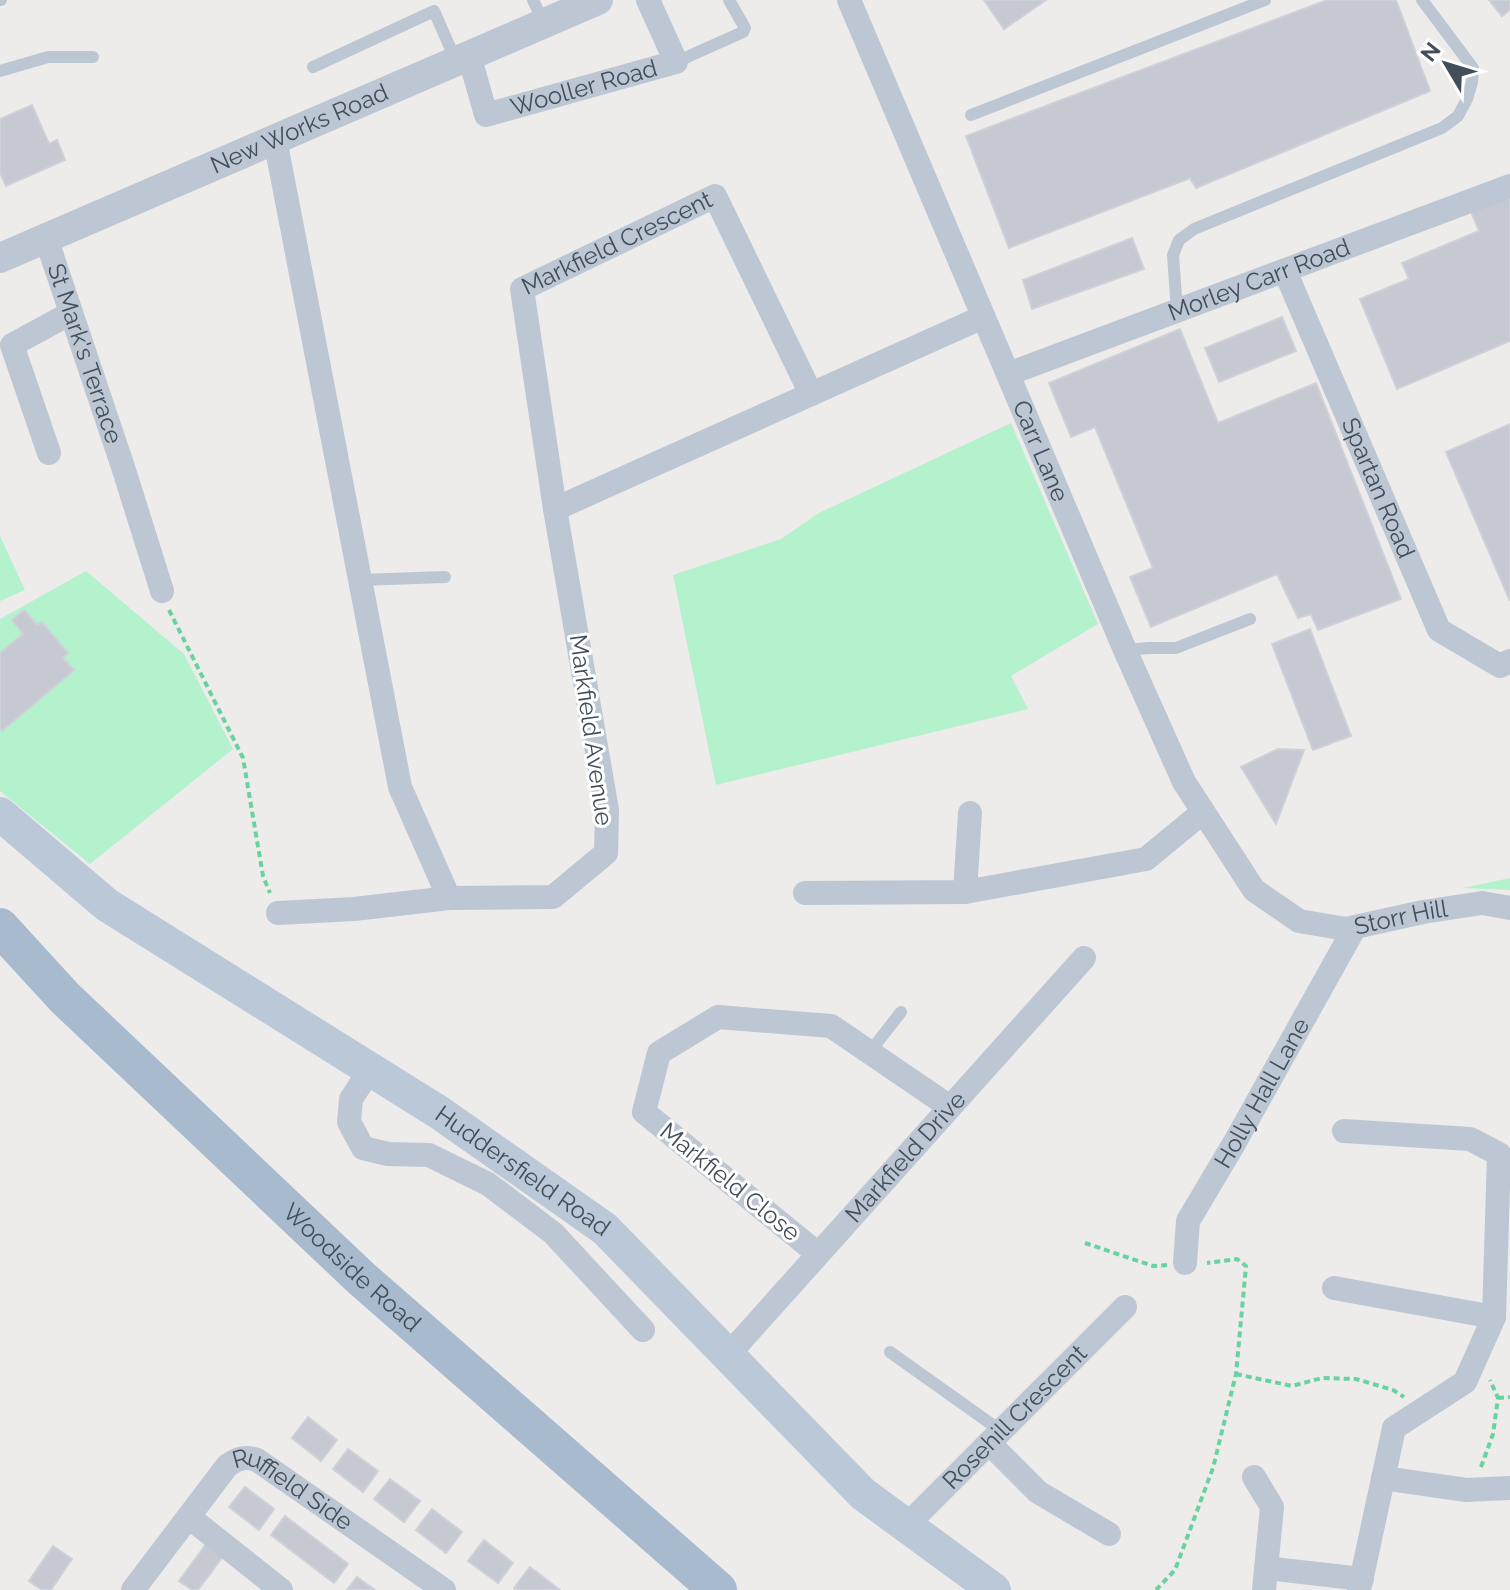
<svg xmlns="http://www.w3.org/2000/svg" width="1510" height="1590" viewBox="0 0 1510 1590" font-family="Raleway,sans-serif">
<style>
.green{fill:#b3f2cc}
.building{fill:#c6c9d2;stroke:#ced1d8;stroke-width:2}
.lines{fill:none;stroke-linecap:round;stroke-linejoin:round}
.path{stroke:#68d3a0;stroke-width:4;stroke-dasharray:6 4;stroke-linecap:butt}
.service{stroke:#bcc7d3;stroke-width:12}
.minor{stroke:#bcc7d3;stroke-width:24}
.tertiary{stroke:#bcc7d3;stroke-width:30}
.secondary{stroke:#bbc8d7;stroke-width:34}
.primary{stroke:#a7bace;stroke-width:38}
.labels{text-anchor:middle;stroke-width:6;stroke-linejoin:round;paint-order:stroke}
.street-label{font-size:24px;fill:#424e5a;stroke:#fff}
</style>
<rect width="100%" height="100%" fill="#eeebeb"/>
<path class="green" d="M 1011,423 L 1098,624 L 1011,676 L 1028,709 L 716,785 L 673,575 L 781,539 L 819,513 Z
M 0,536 L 25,590 L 0,601 Z
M 86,571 L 184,654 L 233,749 L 90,864 L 0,791 L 0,619 Z
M 1510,878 L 1510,890 L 1463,888 Z"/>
<path class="building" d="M 984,0 L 1046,0 L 1004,29 Z
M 1327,0 L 1396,0 L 1430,91 L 1196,188 L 1190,178 L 1009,248 L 966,136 Z
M 1489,0 L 1510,0 L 1510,10 L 1502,16 Z
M 32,105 L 49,144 L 57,140 L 65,160 L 6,186 L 0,173 L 0,119 Z
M 1510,191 L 1510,341 L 1397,389 L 1360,299 L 1409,279 L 1402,263 L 1479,231 L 1470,209 Z
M 1132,238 L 1144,269 L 1032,309 L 1023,280 Z
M 1282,317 L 1296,351 L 1219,382 L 1205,348 Z
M 1180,329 L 1218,423 L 1316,383 L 1401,599 L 1318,630 L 1311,614 L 1298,618 L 1277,574 L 1151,627 L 1130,577 L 1153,568 L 1095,427 L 1071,437 L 1049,383 Z
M 1510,424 L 1510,601 L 1446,452 Z
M 24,610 L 37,625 L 42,622 L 68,653 L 63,658 L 74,670 L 2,731 L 0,728 L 0,653 L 23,634 L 12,620 Z
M 1310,629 L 1351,736 L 1313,750 L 1272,644 Z
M 1278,749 L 1304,750 L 1276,824 L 1241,767 Z
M 308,1417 L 337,1440 L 321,1461 L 292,1438 Z
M 348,1449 L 378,1471 L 363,1492 L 333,1469 Z
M 390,1479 L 420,1501 L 404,1522 L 374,1499 Z
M 245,1487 L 274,1509 L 259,1530 L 229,1507 Z
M 432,1509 L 462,1532 L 446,1553 L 416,1530 Z
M 285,1516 L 348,1564 L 334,1583 L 271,1535 Z
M 484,1540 L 513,1563 L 498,1583 L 468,1561 Z
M 207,1543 L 224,1555 L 198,1590 L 192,1590 L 179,1581 Z
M 53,1546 L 72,1559 L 51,1590 L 42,1590 L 29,1581 Z
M 530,1567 L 560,1590 L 517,1590 L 514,1588 Z
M 357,1577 L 375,1590 L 347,1590 Z"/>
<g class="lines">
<path class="path" d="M 169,610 L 243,758 L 263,876 L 270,893
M 1085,1243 L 1153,1266 L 1167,1265
M 1236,1374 L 1292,1386 L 1322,1378 L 1356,1379 L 1393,1390 L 1404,1397
M 1498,1398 L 1510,1397
M 1481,1467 L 1493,1434 L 1498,1398 L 1490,1380
M 1156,1590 L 1175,1570 L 1213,1468 L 1236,1374 L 1246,1266 L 1237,1259 L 1207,1263"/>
<path class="service" d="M 0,0 L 1,0
M 533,0 L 544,23
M 676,62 L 743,32 L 745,28 L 729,0
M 313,67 L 434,11 L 456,61
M 0,71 L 48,57 L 93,57
M 971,115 L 1265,0
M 1177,311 L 1173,255 L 1179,240 L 1194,229 L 1442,128 L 1458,116 L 1467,99 L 1472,82 L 1473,68 L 1422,0
M 360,580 L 445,577
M 1125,650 L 1149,648 L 1176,648 L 1250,619
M 869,1053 L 901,1012
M 890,1352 L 1001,1431"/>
<g class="minor">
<path id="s1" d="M 849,0 L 1125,650 L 1184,782 L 1254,890 L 1299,921 L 1346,929 L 1423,912 L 1482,903 L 1510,908"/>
<path id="s2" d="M 469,55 L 486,115 L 676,62 L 648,0"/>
<path d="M 275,139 L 400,787 L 449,898 L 553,897 L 606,853 L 607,810 L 555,509 L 983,317"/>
<path id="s3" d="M 46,238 L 123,467 L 162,591"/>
<path id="s4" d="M 1285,271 L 1439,630 L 1500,666 L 1510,661"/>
<path id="s5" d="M 1008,374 L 1510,186"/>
<path d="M 49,453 L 12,345 L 71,313"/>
<path id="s6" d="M 555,509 L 522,289 L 715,196 L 811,394"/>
<path d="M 965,892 L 970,813"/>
<path d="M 805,893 L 965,892 L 1146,859 L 1203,812"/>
<path d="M 278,913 L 354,909 L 449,898"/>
<path d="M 370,1070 L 351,1099 L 349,1122 L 363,1148 L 388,1154 L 429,1155 L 488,1184 L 553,1233 L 643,1330"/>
<path d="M 1344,1131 L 1470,1139 L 1499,1154 L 1494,1317 L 1465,1382 L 1394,1428 L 1359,1590"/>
<path d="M 818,1254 L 644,1112 L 659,1053 L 718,1017 L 831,1026 L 950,1107"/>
<path id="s7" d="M 1185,1263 L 1188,1221 L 1235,1142 L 1355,927"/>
<path d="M 1334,1288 L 1494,1317"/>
<path id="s8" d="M 728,1355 L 1084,958"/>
<path d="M 989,1443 L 1038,1492 L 1109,1534"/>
<path d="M 1254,1477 L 1272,1507 L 1264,1590"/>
<path d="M 1383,1478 L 1466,1490 L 1510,1488"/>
<path d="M 189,1517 L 281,1590"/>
<path id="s9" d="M 906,1526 L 1125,1307"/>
<path d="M 1266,1568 L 1362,1579"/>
<path id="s10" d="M 133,1590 L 227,1466 C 238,1458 245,1456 257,1460 L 444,1590"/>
</g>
<path class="tertiary" id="s11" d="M 0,258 L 598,0"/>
<path class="secondary" id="s12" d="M 0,814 L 107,905 L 440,1113 L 605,1229 L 863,1494 L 994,1590"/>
<path class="primary" id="s13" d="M 0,927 L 65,998 L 362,1279 L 718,1590"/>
</g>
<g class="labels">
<g class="street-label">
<text dy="8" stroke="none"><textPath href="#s2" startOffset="164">Wooller Road</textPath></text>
<text dy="8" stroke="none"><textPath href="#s11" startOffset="326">New Works Road</textPath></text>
<text dy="8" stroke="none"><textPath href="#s6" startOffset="328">Markfield Crescent</textPath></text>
<text dy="8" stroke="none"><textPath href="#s5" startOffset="268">Morley Carr Road</textPath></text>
<text dy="8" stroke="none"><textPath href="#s3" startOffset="122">St Mark's Terrace</textPath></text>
<text dy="8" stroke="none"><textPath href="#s1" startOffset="490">Carr Lane</textPath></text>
<text dy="8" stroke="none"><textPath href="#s4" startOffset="236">Spartan Road</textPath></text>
<text transform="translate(591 730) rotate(82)" y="8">Markfield Avenue</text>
<text dy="8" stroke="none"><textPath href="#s1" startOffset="1138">Storr Hill</textPath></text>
<text dy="8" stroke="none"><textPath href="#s7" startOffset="190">Holly Hall Lane</textPath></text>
<text dy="8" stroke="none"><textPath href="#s8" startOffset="266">Markfield Drive</textPath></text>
<text dy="8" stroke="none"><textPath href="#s12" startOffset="634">Huddersfield Road</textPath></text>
<text transform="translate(730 1182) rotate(39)" y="8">Markfield Close</text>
<text dy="8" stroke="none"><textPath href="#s13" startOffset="490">Woodside Road</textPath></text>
<text dy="8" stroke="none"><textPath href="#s9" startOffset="154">Rosehill Crescent</textPath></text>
<text dy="8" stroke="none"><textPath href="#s10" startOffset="232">Ruffield Side</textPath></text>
</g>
</g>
<g transform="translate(1446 64) rotate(308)" stroke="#ffffff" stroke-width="6" paint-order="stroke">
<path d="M0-6L14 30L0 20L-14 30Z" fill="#424e5a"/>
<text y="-12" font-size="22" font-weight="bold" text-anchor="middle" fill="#424e5a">N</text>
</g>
</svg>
